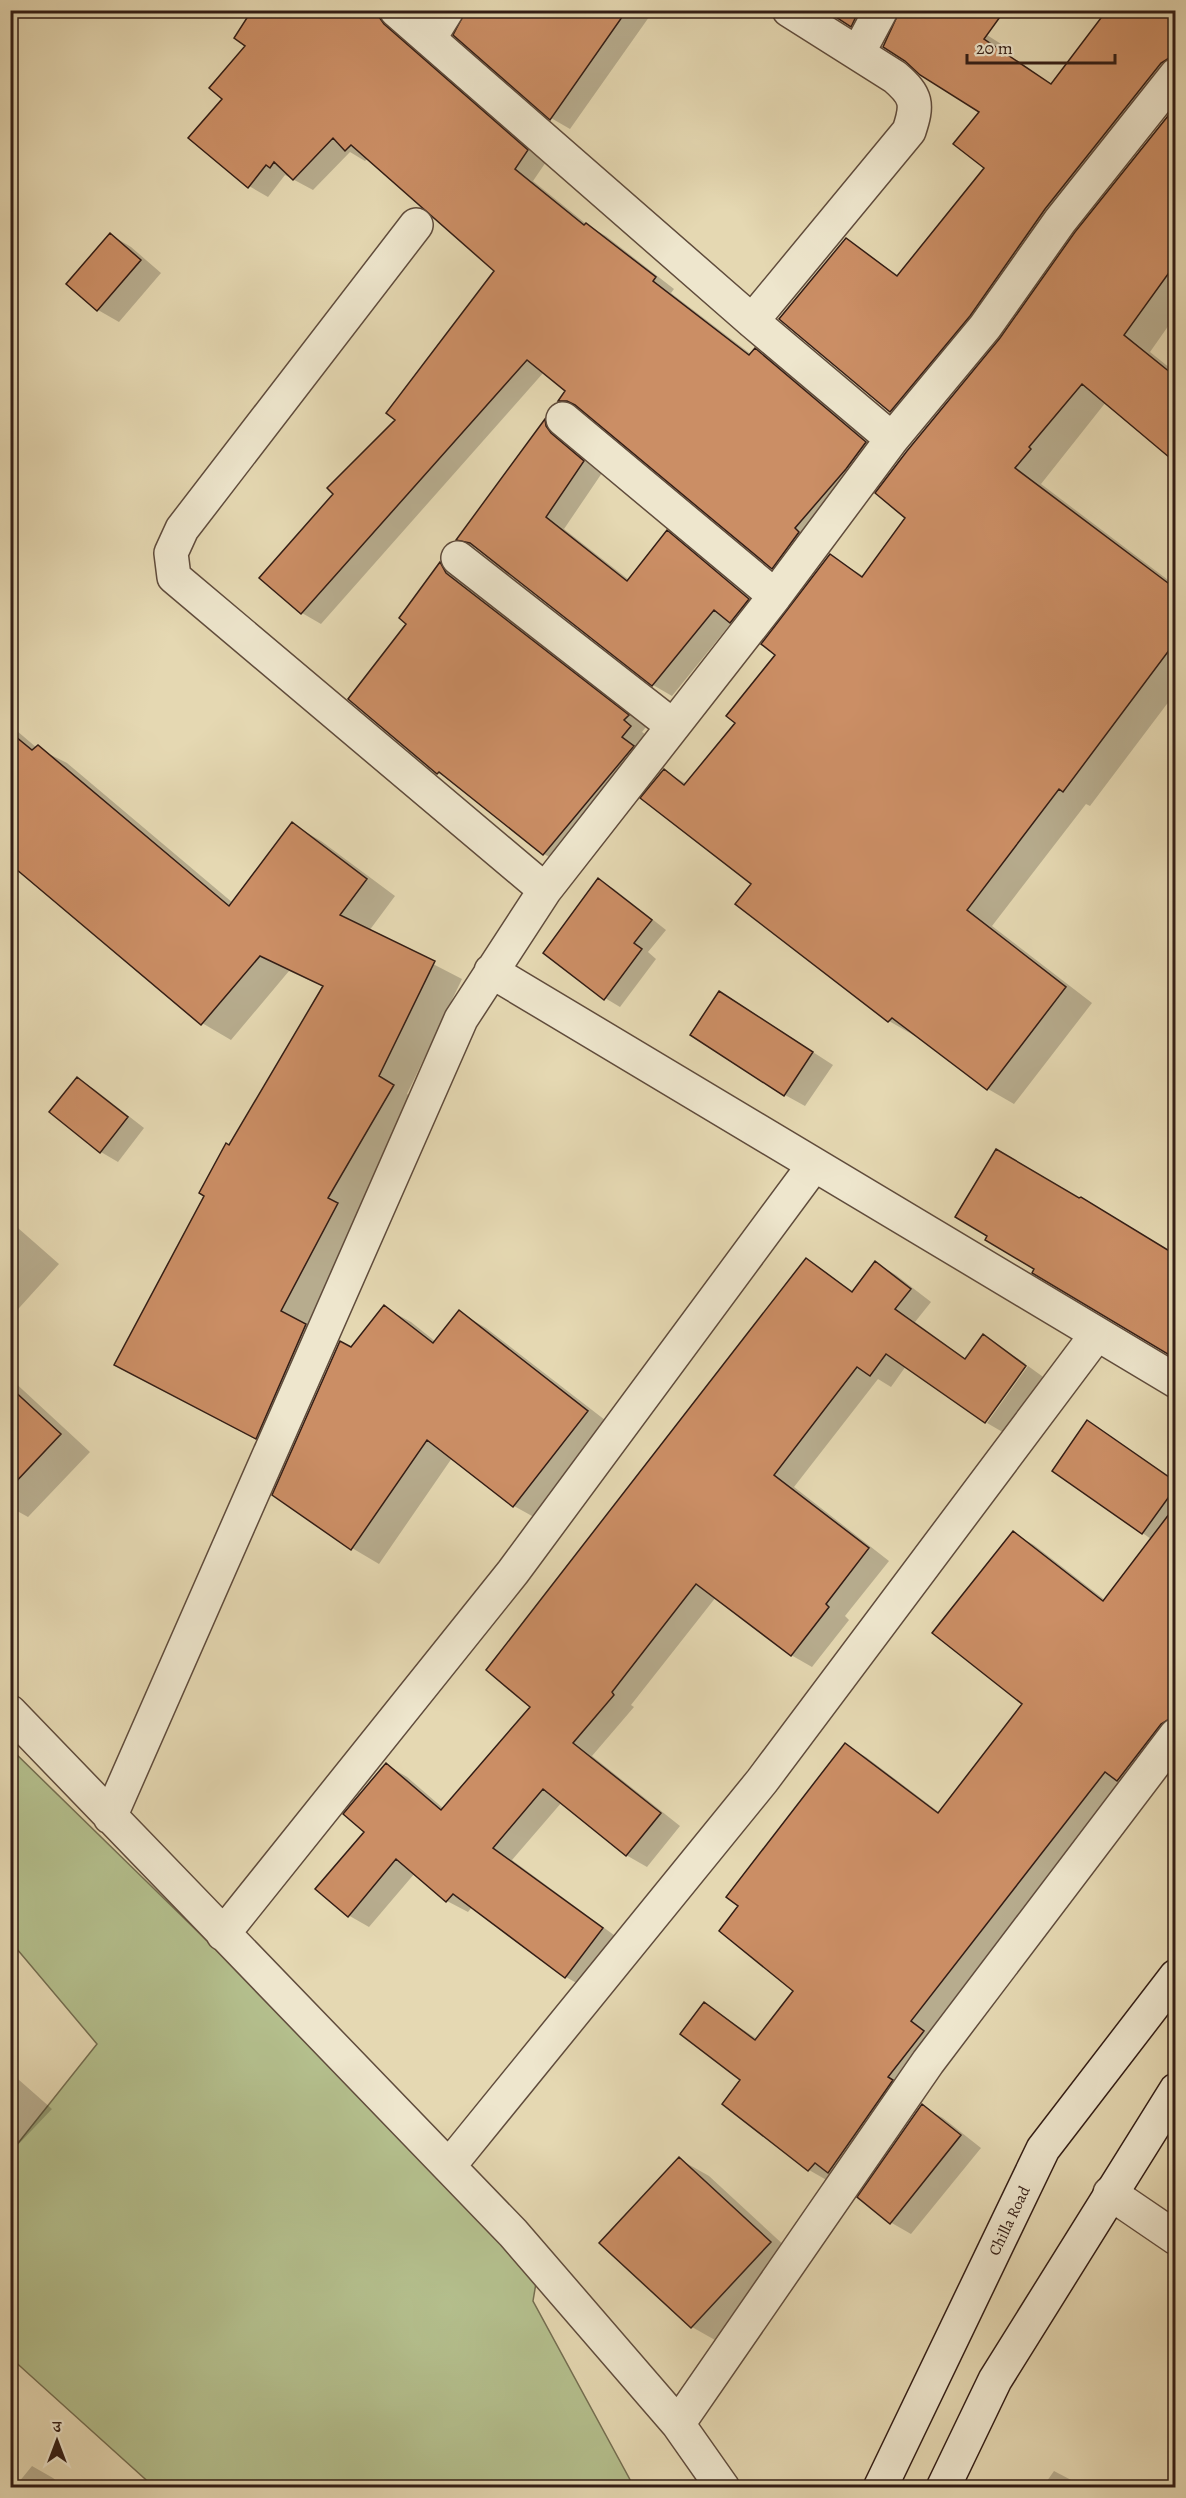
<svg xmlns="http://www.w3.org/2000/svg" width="1186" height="2498" viewBox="0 0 1186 2498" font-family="Alegreya,'Noto Serif Devanagari',serif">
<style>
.grass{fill:#b4bf8d;stroke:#746e51;stroke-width:1.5}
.shadow{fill:#0003}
.building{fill:#cb8e65;stroke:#331d15;stroke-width:1.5}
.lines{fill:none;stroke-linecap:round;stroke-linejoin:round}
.minor-casing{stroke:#604c3c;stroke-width:36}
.secondary-casing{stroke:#331d15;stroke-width:36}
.minor{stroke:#eee6cd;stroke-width:33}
.secondary{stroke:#eee6cd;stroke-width:33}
.labels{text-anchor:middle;stroke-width:6;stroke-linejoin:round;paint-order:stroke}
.street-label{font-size:16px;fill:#331d15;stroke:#eee6cd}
</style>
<rect width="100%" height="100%" fill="#e5d8b2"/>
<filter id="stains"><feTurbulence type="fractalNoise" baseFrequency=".00333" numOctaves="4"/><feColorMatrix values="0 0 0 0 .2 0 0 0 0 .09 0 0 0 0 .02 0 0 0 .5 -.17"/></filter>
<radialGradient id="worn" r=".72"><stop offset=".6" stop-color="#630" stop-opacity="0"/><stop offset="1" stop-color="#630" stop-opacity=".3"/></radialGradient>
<path class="grass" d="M 11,1749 L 539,2265 L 533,2301 L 634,2487 L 154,2487 L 11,2358 L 11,2152 L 97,2044 L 11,1942 Z"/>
<path class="shadow" d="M 254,10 L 400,10 L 546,162 L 533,181 L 590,227 L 606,236 L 674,289 L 671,293 L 752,355 L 755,350 L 775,361 L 885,454 L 792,579 L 773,568 L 585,411 L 579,411 L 560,401 L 567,391 L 544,372 L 321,624 L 302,613 L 398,419 L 496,271 L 368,158 L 365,161 L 350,152 L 313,190 L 285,175 L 268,197 L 249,186 L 224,99 L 248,45 Z
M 467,10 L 654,10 L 570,129 L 551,118 Z
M 828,10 L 885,10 L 870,36 Z
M 947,10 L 1006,47 L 1002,51 L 1052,85 L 1103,17 L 1092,10 L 1176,10 L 1176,63 L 910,422 L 891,411 L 846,240 L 899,276 L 987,168 L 981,112 Z
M 1176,147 L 1176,315 L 1150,352 L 1176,373 L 1176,461 L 1106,402 L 1041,484 L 1176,586 L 1176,692 L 1090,806 L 1086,804 L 992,926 L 1092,1003 L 1014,1104 L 988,1089 L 917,1035 L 915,1036 L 889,1021 L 753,883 L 664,771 L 687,784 L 737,723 L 777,654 L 830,556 L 865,577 Z
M 111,235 L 131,247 L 161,273 L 119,322 L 98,310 L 68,284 Z
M 545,421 L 564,432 L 602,473 L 564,529 L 629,580 L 668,532 L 687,544 L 767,611 L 750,632 L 732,622 L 672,696 L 653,685 L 483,552 L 459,539 Z
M 441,564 L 459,575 L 465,585 L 646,727 L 642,732 L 649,737 L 563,865 L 544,854 L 454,782 L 438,773 L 350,699 L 409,624 Z
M 10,725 L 37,748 L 67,763 L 233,903 L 292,824 L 321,841 L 395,896 L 369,931 L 462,979 L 407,1094 L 422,1103 L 356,1215 L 366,1221 L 285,1455 L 116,1365 L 230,1147 L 324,987 L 289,971 L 231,1040 L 202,1023 L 10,862 Z
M 599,880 L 614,889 L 666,930 L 648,952 L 656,959 L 620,1007 L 605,998 Z
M 740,1005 L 833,1065 L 805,1106 L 785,1095 Z
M 77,1079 L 94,1089 L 144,1128 L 118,1162 L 101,1152 L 51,1112 Z
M 10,1221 L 59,1264 L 10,1318 Z
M 807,1260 L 854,1292 L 876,1263 L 896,1275 L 931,1302 L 915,1322 L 966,1359 L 984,1336 L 1026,1364 L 984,1421 L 906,1366 L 891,1387 L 878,1379 L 794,1487 L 889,1561 L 845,1616 L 849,1620 L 812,1667 L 791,1655 L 716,1597 L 631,1705 L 634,1707 L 592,1756 L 680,1826 L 647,1867 L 626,1855 L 562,1802 L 512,1860 L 622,1941 L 587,1989 L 566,1977 L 472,1907 L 468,1912 L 447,1901 L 415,1873 L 369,1927 L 348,1915 L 366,1832 L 387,1765 L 407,1777 L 444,1809 L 532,1707 Z
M 384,1307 L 411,1322 L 436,1342 L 459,1312 L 486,1328 L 614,1427 L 541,1521 L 514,1506 L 452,1458 L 379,1564 L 352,1548 L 351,1349 Z
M 1028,1366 L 1046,1379 L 1006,1434 L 987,1423 Z
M 10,1378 L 90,1452 L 28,1517 L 10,1507 Z
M 1088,1422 L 1176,1481 L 1176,1744 L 830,2182 L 809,2170 L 724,2104 L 742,2079 L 705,2004 L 757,2039 L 795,1991 L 740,1906 L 845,1745 L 866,1757 L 940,1813 L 1024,1703 L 1013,1533 L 1034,1545 L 1105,1600 L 1151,1539 L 1054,1470 Z
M 10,2072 L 52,2109 L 13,2150 L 10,2150 Z
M 922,2106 L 943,2118 L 981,2148 L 911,2234 L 890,2222 Z
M 679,2159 L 709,2176 L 800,2260 L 722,2344 L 692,2327 L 601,2243 Z
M 32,2466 L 53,2478 L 65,2488 L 14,2488 Z
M 1054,2471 L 1075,2482 L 1082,2488 L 1042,2488 Z"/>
<path class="building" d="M 252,10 L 378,10 L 379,17 L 384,24 L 528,150 L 515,169 L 584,225 L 586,223 L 656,277 L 653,281 L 749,355 L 755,348 L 866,442 L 846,469 L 795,528 L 799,532 L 772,569 L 575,405 L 567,401 L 558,401 L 565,391 L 527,360 L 301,614 L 259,578 L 333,494 L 327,488 L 395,420 L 386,413 L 494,271 L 351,145 L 345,151 L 333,138 L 293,180 L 274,162 L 270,168 L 266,165 L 248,188 L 188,138 L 222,99 L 209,88 L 245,46 L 234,38 Z
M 466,10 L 627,10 L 550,120 L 453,35 Z
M 825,10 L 859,10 L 851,27 Z
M 900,10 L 1005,10 L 984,39 L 1051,84 L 1107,10 L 1176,10 L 1176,57 L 1169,58 L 1161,63 L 1045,209 L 970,316 L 890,412 L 779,319 L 846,238 L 897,276 L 984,168 L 953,144 L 979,112 L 920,75 L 905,61 L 883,47 Z
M 1176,106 L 1176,263 L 1124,335 L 1176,377 L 1176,463 L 1082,384 L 1029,447 L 1031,449 L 1015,468 L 1176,589 L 1176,641 L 1063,792 L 1059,789 L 967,910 L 1066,987 L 987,1090 L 892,1018 L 888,1022 L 735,904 L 751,884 L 640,798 L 664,769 L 684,785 L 735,723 L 726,716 L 775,655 L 761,644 L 830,554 L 862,577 L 905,518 L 875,493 L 907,451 L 1000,338 L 1075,232 Z
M 110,233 L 141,260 L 97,311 L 66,284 Z
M 545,419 L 546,426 L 551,433 L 584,461 L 546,517 L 627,581 L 667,530 L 749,599 L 730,623 L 714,610 L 652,686 L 470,543 L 456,540 Z
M 440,562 L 446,573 L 629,715 L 624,720 L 631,726 L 622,737 L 634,746 L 543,855 L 439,772 L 437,774 L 348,699 L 406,624 L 399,618 Z
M 10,732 L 32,750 L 38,745 L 229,906 L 292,822 L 367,879 L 340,915 L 435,961 L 379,1076 L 394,1085 L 328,1198 L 338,1203 L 281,1311 L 306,1324 L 256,1439 L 114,1365 L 204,1196 L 199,1193 L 226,1143 L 229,1145 L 323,986 L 260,956 L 201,1025 L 10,864 Z
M 598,878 L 652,920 L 634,943 L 642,949 L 604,1000 L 543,953 Z
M 719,991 L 813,1052 L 784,1096 L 690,1035 Z
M 77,1077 L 128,1117 L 100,1153 L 49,1112 Z
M 996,1149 L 1079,1198 L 1081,1197 L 1176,1255 L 1176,1359 L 1032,1273 L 1034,1269 L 985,1240 L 987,1236 L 955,1217 Z
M 806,1258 L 852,1292 L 875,1261 L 911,1289 L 895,1309 L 965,1359 L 983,1334 L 1026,1366 L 985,1423 L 886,1354 L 870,1376 L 857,1367 L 774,1475 L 869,1548 L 826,1604 L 829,1607 L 791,1656 L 696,1584 L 612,1692 L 614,1695 L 573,1743 L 661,1813 L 626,1856 L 543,1789 L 493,1848 L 603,1928 L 565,1978 L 453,1894 L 446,1902 L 396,1859 L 348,1917 L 315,1889 L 364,1832 L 343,1814 L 386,1763 L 441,1810 L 530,1707 L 486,1670 Z
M 384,1305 L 433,1343 L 459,1310 L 588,1411 L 513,1507 L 427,1440 L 351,1550 L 272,1495 L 340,1341 L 351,1347 Z
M 10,1387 L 61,1434 L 10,1488 Z
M 1087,1420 L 1176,1482 L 1176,1487 L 1142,1534 L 1052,1471 Z
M 1176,1505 L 1176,1715 L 1161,1724 L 1117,1781 L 1105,1772 L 911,2021 L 924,2031 L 888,2077 L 893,2080 L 828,2173 L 815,2163 L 808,2171 L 722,2104 L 740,2080 L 680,2034 L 704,2002 L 755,2040 L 793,1991 L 719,1931 L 738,1906 L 726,1897 L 845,1743 L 938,1813 L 1022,1704 L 932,1633 L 1013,1531 L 1103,1601 Z
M 922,2104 L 961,2135 L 890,2224 L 857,2197 Z
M 679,2157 L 771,2242 L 691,2328 L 599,2243 Z"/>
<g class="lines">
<defs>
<path id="minor" d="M 396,10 L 752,321 L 892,439
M 429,39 L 447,10
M 858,53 L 881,10
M 416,225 L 182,529 L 171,553 L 174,577 L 545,890
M 752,321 L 909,131 C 918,104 917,96 895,77 L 789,10
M 563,419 L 775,596
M 458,558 L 673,726
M 491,971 L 1176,1381
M 10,1712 L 513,2233 L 678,2424 L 723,2488
M 110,1817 L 461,1019 L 545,890 L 775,596 L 892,439 L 985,327 L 1060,221 L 1176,75
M 223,1934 L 513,1572 L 814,1165
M 449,2166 L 762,1781 L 1097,1334
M 1110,2193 L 1176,2238
M 678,2424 L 928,2062 L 1176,1735"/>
<g id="secondary">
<path id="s1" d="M 880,2488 L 1043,2149 L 1176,1976"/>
<path d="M 943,2488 L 995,2380 L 1176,2090"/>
</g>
</defs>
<use href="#minor" class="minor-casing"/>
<use href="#secondary" class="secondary-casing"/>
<use href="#minor" class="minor"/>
<use href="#secondary" class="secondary"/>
</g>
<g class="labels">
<g class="street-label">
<text dy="6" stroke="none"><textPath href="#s1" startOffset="297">Chilla Road</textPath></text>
</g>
</g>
<rect width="1186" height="2498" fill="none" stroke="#e5d8b2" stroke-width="36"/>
<rect x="12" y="12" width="1162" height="2474" fill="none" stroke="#331d15" stroke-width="3"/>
<rect x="18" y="18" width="1150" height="2462" fill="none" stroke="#331d15" stroke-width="1.5"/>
<g transform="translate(57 2441)" stroke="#eee6cd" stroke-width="4.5" paint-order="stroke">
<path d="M0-4.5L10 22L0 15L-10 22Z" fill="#331d15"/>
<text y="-9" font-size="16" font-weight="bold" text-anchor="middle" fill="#331d15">उ</text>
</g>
<path d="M967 54v9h148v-9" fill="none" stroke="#331d15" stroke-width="3"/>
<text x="976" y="54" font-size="18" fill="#331d15" stroke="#eee6cd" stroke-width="4.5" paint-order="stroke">20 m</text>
<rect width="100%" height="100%" filter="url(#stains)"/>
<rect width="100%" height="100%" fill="url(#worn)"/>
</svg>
